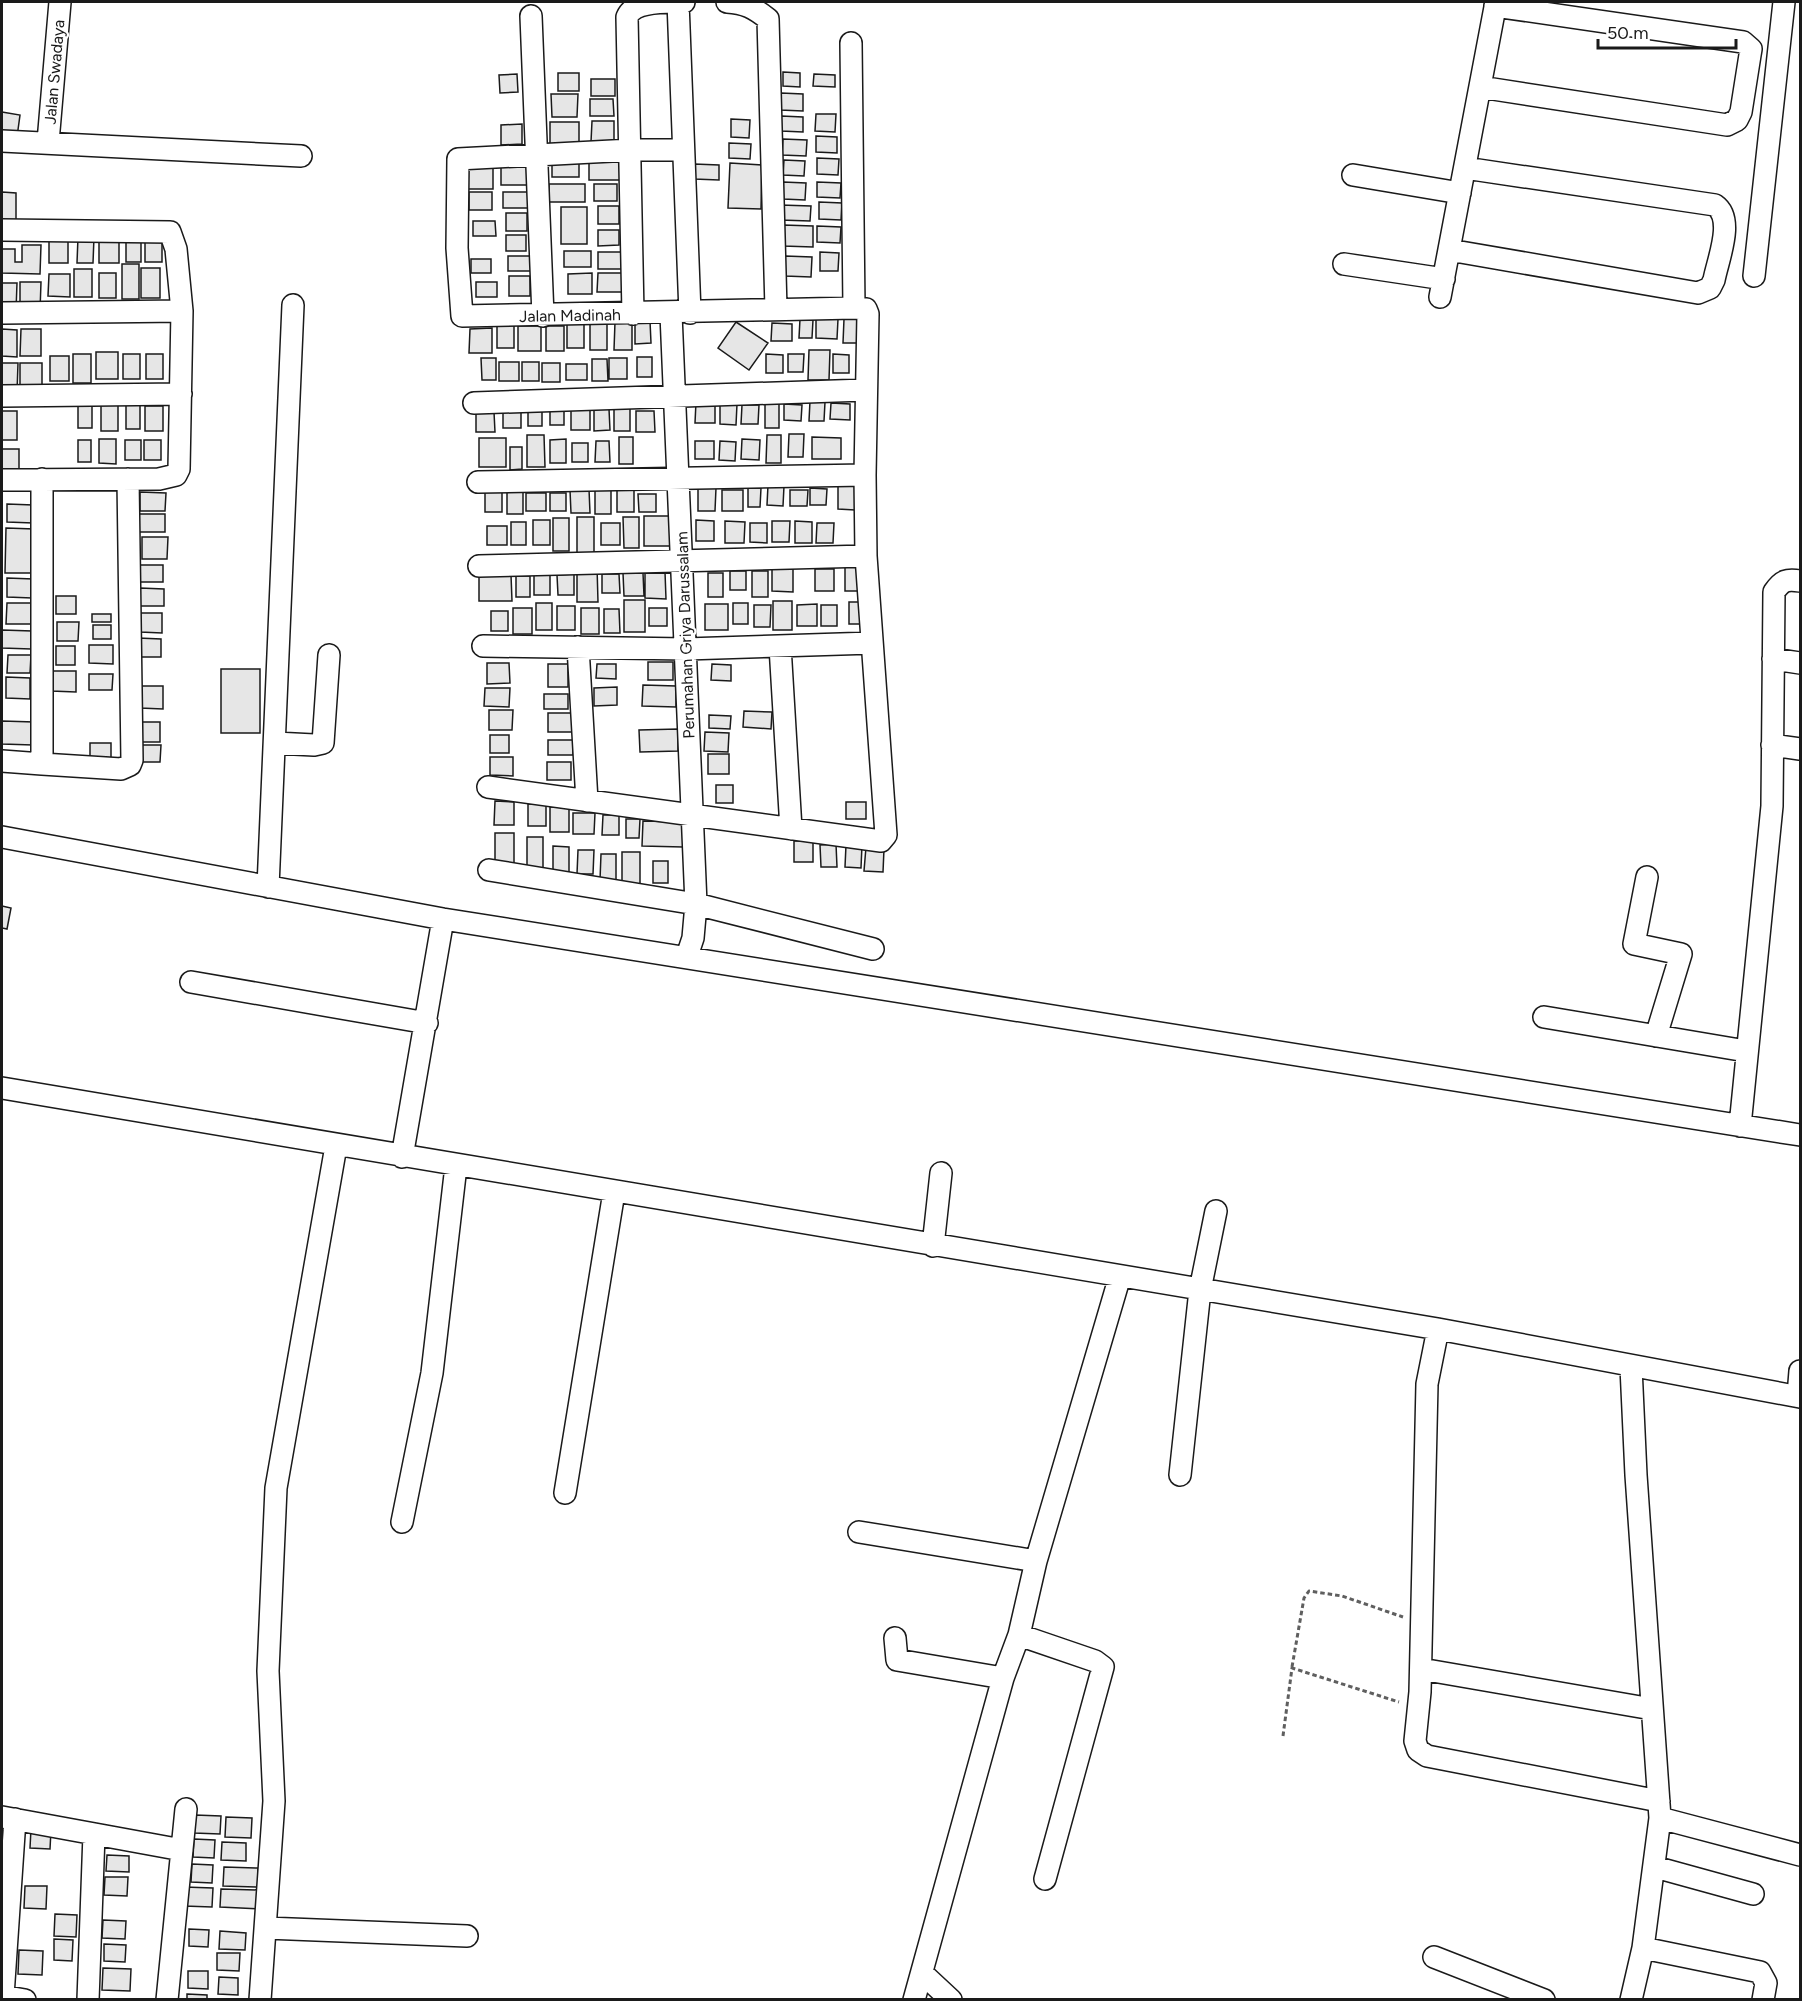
<svg xmlns="http://www.w3.org/2000/svg" width="1802" height="2001" viewBox="0 0 1802 2001" font-family="Figtree,sans-serif">
<style>
.building{fill:#e6e6e6;stroke:#1a1a1a;stroke-width:1.5}
.lines{fill:none;stroke-linecap:round;stroke-linejoin:round}
.minor-casing{stroke:#1a1a1a;stroke-width:24}
.path{stroke:#5f5f5f;stroke-width:3;stroke-dasharray:4.5 3;stroke-linecap:butt}
.minor{stroke:#fff;stroke-width:21}
.labels{text-anchor:middle;stroke-width:4.5;stroke-linejoin:round;paint-order:stroke}
.street-label{font-size:16px;fill:#1a1a1a;stroke:#fff}
</style>
<rect width="100%" height="100%" fill="#fff"/>
<path class="building" d="M 783,72 L 800,73 L 800,87 L 783,86 Z
M 558,73 L 579,73 L 579,91 L 558,91 Z
M 517,74 L 518,92 L 500,93 L 499,75 Z
M 814,74 L 835,75 L 835,87 L 813,86 Z
M 591,79 L 615,79 L 615,96 L 591,96 Z
M 781,93 L 803,94 L 803,111 L 780,110 Z
M 551,94 L 578,94 L 577,117 L 552,117 Z
M 590,99 L 613,99 L 614,116 L 590,116 Z
M 2,112 L 20,115 L 17,137 L 2,135 Z
M 816,114 L 836,114 L 835,132 L 815,131 Z
M 781,116 L 803,117 L 803,132 L 781,131 Z
M 731,119 L 750,120 L 749,138 L 731,137 Z
M 592,121 L 614,121 L 614,142 L 591,142 Z
M 550,122 L 579,122 L 579,145 L 550,145 Z
M 522,124 L 522,144 L 501,145 L 501,125 Z
M 816,136 L 837,137 L 837,153 L 816,152 Z
M 783,139 L 807,140 L 806,156 L 782,155 Z
M 729,143 L 751,144 L 750,159 L 729,158 Z
M 817,158 L 839,159 L 838,175 L 817,174 Z
M 589,159 L 620,159 L 620,180 L 589,180 Z
M 552,160 L 579,160 L 579,177 L 552,177 Z
M 784,160 L 805,161 L 804,176 L 783,175 Z
M 730,163 L 762,165 L 761,209 L 728,208 Z
M 694,164 L 719,165 L 719,180 L 694,179 Z
M 468,167 L 493,167 L 493,189 L 468,189 Z
M 501,167 L 528,167 L 528,185 L 501,185 Z
M 783,182 L 806,183 L 805,200 L 783,199 Z
M 817,182 L 841,183 L 840,198 L 817,197 Z
M 549,184 L 585,184 L 585,202 L 549,202 Z
M 594,184 L 617,184 L 617,201 L 594,201 Z
M 2,192 L 16,193 L 16,228 L 2,227 Z
M 469,192 L 492,192 L 492,210 L 469,210 Z
M 503,192 L 530,192 L 530,208 L 503,208 Z
M 819,202 L 842,203 L 841,220 L 819,219 Z
M 780,205 L 811,206 L 810,221 L 780,220 Z
M 598,206 L 619,206 L 619,224 L 598,224 Z
M 561,207 L 587,207 L 587,244 L 561,244 Z
M 506,213 L 527,213 L 527,231 L 506,231 Z
M 473,221 L 495,221 L 496,236 L 473,236 Z
M 783,225 L 813,226 L 813,247 L 783,246 Z
M 817,226 L 841,227 L 840,243 L 817,242 Z
M 598,230 L 619,230 L 619,245 L 598,246 Z
M 506,235 L 526,235 L 526,251 L 506,251 Z
M 78,237 L 94,237 L 93,263 L 77,263 Z
M 126,238 L 141,238 L 141,262 L 126,262 Z
M 99,239 L 119,239 L 119,263 L 99,263 Z
M 49,241 L 68,241 L 68,263 L 49,263 Z
M 145,242 L 162,242 L 162,262 L 145,262 Z
M 22,245 L 41,245 L 40,274 L 2,273 L 2,249 L 15,249 L 15,262 L 22,262 Z
M 564,251 L 591,251 L 591,267 L 564,267 Z
M 598,252 L 623,252 L 623,269 L 598,269 Z
M 820,252 L 839,253 L 838,271 L 820,271 Z
M 508,256 L 532,256 L 532,271 L 508,271 Z
M 785,256 L 812,257 L 811,277 L 785,276 Z
M 471,259 L 491,259 L 491,273 L 471,273 Z
M 122,264 L 139,264 L 139,299 L 122,299 Z
M 141,268 L 160,268 L 160,298 L 141,298 Z
M 74,269 L 92,269 L 92,297 L 74,297 Z
M 99,273 L 116,273 L 116,298 L 99,298 Z
M 592,273 L 592,294 L 568,294 L 568,274 Z
M 598,273 L 625,273 L 625,292 L 597,292 Z
M 49,274 L 70,274 L 70,297 L 48,296 Z
M 509,276 L 530,276 L 530,296 L 509,296 Z
M 20,282 L 41,282 L 40,311 L 20,311 Z
M 476,282 L 497,282 L 497,297 L 476,297 Z
M 2,283 L 17,283 L 16,311 L 2,311 Z
M 816,318 L 838,319 L 837,339 L 816,338 Z
M 800,319 L 813,320 L 812,338 L 799,338 Z
M 844,319 L 865,319 L 865,343 L 843,343 Z
M 497,321 L 514,321 L 514,348 L 497,348 Z
M 635,321 L 650,321 L 651,343 L 635,344 Z
M 590,322 L 607,322 L 607,350 L 590,350 Z
M 615,322 L 632,322 L 632,350 L 614,350 Z
M 736,322 L 768,343 L 749,370 L 718,348 Z
M 772,323 L 792,324 L 792,341 L 771,341 Z
M 567,324 L 584,324 L 584,348 L 567,348 Z
M 518,326 L 541,326 L 541,351 L 518,351 Z
M 546,326 L 564,326 L 564,351 L 546,351 Z
M 492,328 L 492,353 L 469,353 L 470,329 Z
M 2,329 L 17,330 L 17,357 L 2,356 Z
M 21,329 L 41,329 L 41,356 L 20,356 Z
M 809,350 L 830,350 L 829,380 L 808,380 Z
M 96,352 L 118,352 L 118,379 L 96,379 Z
M 73,354 L 91,354 L 91,383 L 73,383 Z
M 123,354 L 140,354 L 140,379 L 123,379 Z
M 146,354 L 163,354 L 163,379 L 146,379 Z
M 766,354 L 783,355 L 783,373 L 766,373 Z
M 788,354 L 804,354 L 803,372 L 788,372 Z
M 833,354 L 849,355 L 849,373 L 833,373 Z
M 50,356 L 69,356 L 69,381 L 50,381 Z
M 637,357 L 652,357 L 652,377 L 637,377 Z
M 481,358 L 496,358 L 496,380 L 482,380 Z
M 609,358 L 627,358 L 627,379 L 609,379 Z
M 592,359 L 607,359 L 608,381 L 592,381 Z
M 499,362 L 519,362 L 519,381 L 499,381 Z
M 522,362 L 539,362 L 539,381 L 522,381 Z
M 2,363 L 18,363 L 17,392 L 2,392 Z
M 20,363 L 42,363 L 42,389 L 20,389 Z
M 542,363 L 560,363 L 560,382 L 542,382 Z
M 566,364 L 587,364 L 587,380 L 566,380 Z
M 810,401 L 825,402 L 824,421 L 809,421 Z
M 696,402 L 715,402 L 715,423 L 695,423 Z
M 765,402 L 779,402 L 779,428 L 765,428 Z
M 101,403 L 118,403 L 118,431 L 101,431 Z
M 720,403 L 737,404 L 736,425 L 720,424 Z
M 831,403 L 850,404 L 850,420 L 830,419 Z
M 78,404 L 92,404 L 92,428 L 78,428 Z
M 784,404 L 802,405 L 801,421 L 784,420 Z
M 126,405 L 140,405 L 140,429 L 126,429 Z
M 742,405 L 759,405 L 758,424 L 741,424 Z
M 145,406 L 163,406 L 163,431 L 145,431 Z
M 550,406 L 564,406 L 564,425 L 550,425 Z
M 571,407 L 590,407 L 590,430 L 571,430 Z
M 503,408 L 521,408 L 521,428 L 503,428 Z
M 528,408 L 542,408 L 542,426 L 528,426 Z
M 614,408 L 630,408 L 630,431 L 614,431 Z
M 594,409 L 609,409 L 610,430 L 594,431 Z
M 2,411 L 17,411 L 17,440 L 2,440 Z
M 636,411 L 654,411 L 655,432 L 636,432 Z
M 476,412 L 494,412 L 495,432 L 476,432 Z
M 789,434 L 804,434 L 803,457 L 788,457 Z
M 527,435 L 544,435 L 545,467 L 527,467 Z
M 767,435 L 781,435 L 781,463 L 766,463 Z
M 619,437 L 633,437 L 633,464 L 619,464 Z
M 812,437 L 841,438 L 841,459 L 812,459 Z
M 479,438 L 506,438 L 506,467 L 479,467 Z
M 99,439 L 116,439 L 116,464 L 99,463 Z
M 566,439 L 566,463 L 550,463 L 550,440 Z
M 742,439 L 760,440 L 759,460 L 741,459 Z
M 78,440 L 91,440 L 91,462 L 78,462 Z
M 125,440 L 141,440 L 141,460 L 125,460 Z
M 144,440 L 161,440 L 161,460 L 144,460 Z
M 596,441 L 609,441 L 610,462 L 595,462 Z
M 695,441 L 714,441 L 714,459 L 695,459 Z
M 720,441 L 736,442 L 735,461 L 719,460 Z
M 572,443 L 588,443 L 588,462 L 572,462 Z
M 510,447 L 522,447 L 522,469 L 510,470 Z
M 2,449 L 19,449 L 19,476 L 2,475 Z
M 768,485 L 784,486 L 783,506 L 767,505 Z
M 838,486 L 855,486 L 855,510 L 838,509 Z
M 698,488 L 716,488 L 715,511 L 698,511 Z
M 748,488 L 761,488 L 760,507 L 748,507 Z
M 810,488 L 827,489 L 826,505 L 810,505 Z
M 589,489 L 590,513 L 571,513 L 570,490 Z
M 595,489 L 611,489 L 611,514 L 595,514 Z
M 617,490 L 634,490 L 634,512 L 617,512 Z
M 722,490 L 743,490 L 743,511 L 722,511 Z
M 790,490 L 808,490 L 807,506 L 790,506 Z
M 140,492 L 166,493 L 165,511 L 140,511 Z
M 485,492 L 502,492 L 502,512 L 485,512 Z
M 507,492 L 523,492 L 523,514 L 507,514 Z
M 526,493 L 546,493 L 546,511 L 526,511 Z
M 550,493 L 566,493 L 566,511 L 550,511 Z
M 638,494 L 656,494 L 656,512 L 639,512 Z
M 7,504 L 33,505 L 33,523 L 7,522 Z
M 138,514 L 165,514 L 165,532 L 138,532 Z
M 644,516 L 672,516 L 672,546 L 644,546 Z
M 577,517 L 594,517 L 594,553 L 577,553 Z
M 623,517 L 639,517 L 639,548 L 624,548 Z
M 553,518 L 569,518 L 569,551 L 553,551 Z
M 533,520 L 550,520 L 550,545 L 533,545 Z
M 696,520 L 714,521 L 714,541 L 696,541 Z
M 725,521 L 745,522 L 744,543 L 725,543 Z
M 772,521 L 790,521 L 789,542 L 772,542 Z
M 795,521 L 812,522 L 812,543 L 795,543 Z
M 511,522 L 526,522 L 526,545 L 511,545 Z
M 601,523 L 620,523 L 620,545 L 601,545 Z
M 750,523 L 767,523 L 767,543 L 750,542 Z
M 817,523 L 834,523 L 833,543 L 816,543 Z
M 487,526 L 507,526 L 507,545 L 487,545 Z
M 6,528 L 34,529 L 33,573 L 5,573 Z
M 142,537 L 168,537 L 167,559 L 142,559 Z
M 139,565 L 163,565 L 163,582 L 139,582 Z
M 577,566 L 597,566 L 598,602 L 577,602 Z
M 845,567 L 862,567 L 862,591 L 845,591 Z
M 772,569 L 793,569 L 793,592 L 772,591 Z
M 815,569 L 834,569 L 834,591 L 815,591 Z
M 730,571 L 746,571 L 746,590 L 730,590 Z
M 752,571 L 768,571 L 768,597 L 752,597 Z
M 645,572 L 665,572 L 666,599 L 645,598 Z
M 534,573 L 550,573 L 550,595 L 534,595 Z
M 623,573 L 643,573 L 644,596 L 624,596 Z
M 708,573 L 723,573 L 723,597 L 708,597 Z
M 574,574 L 574,595 L 558,595 L 557,575 Z
M 602,574 L 619,574 L 620,593 L 602,593 Z
M 511,575 L 512,601 L 479,601 L 479,576 Z
M 516,576 L 530,576 L 530,597 L 516,597 Z
M 7,578 L 33,579 L 32,598 L 7,597 Z
M 140,588 L 164,589 L 164,606 L 140,606 Z
M 56,596 L 76,596 L 76,614 L 56,614 Z
M 624,600 L 645,600 L 645,632 L 624,632 Z
M 773,601 L 792,601 L 792,630 L 773,630 Z
M 849,602 L 867,602 L 867,624 L 849,624 Z
M 7,603 L 32,603 L 32,624 L 6,624 Z
M 536,603 L 552,603 L 552,630 L 536,630 Z
M 733,603 L 748,603 L 748,624 L 733,624 Z
M 705,604 L 728,604 L 728,630 L 705,630 Z
M 817,604 L 817,626 L 797,626 L 797,605 Z
M 754,605 L 771,605 L 770,627 L 754,627 Z
M 821,605 L 837,605 L 837,626 L 821,626 Z
M 557,606 L 575,606 L 575,630 L 557,630 Z
M 513,608 L 532,608 L 532,634 L 513,634 Z
M 581,608 L 599,608 L 599,634 L 581,634 Z
M 649,608 L 667,608 L 667,626 L 649,626 Z
M 604,609 L 619,609 L 620,633 L 604,633 Z
M 491,611 L 508,611 L 508,631 L 491,631 Z
M 140,613 L 162,613 L 162,633 L 140,632 Z
M 92,614 L 111,614 L 111,622 L 92,622 Z
M 57,622 L 79,622 L 78,641 L 57,641 Z
M 93,625 L 111,625 L 111,639 L 93,639 Z
M 2,630 L 32,631 L 31,649 L 2,648 Z
M 138,638 L 161,639 L 161,657 L 138,657 Z
M 89,645 L 113,645 L 113,664 L 89,663 Z
M 56,646 L 75,646 L 75,665 L 56,665 Z
M 8,655 L 31,655 L 30,673 L 7,673 Z
M 648,662 L 673,662 L 673,680 L 648,680 Z
M 487,663 L 509,663 L 510,683 L 487,684 Z
M 548,664 L 568,664 L 568,687 L 548,687 Z
M 597,664 L 616,664 L 616,679 L 596,678 Z
M 712,664 L 731,665 L 731,681 L 711,680 Z
M 221,669 L 260,669 L 260,733 L 221,733 Z
M 51,671 L 76,671 L 76,692 L 51,691 Z
M 89,674 L 113,674 L 112,690 L 89,690 Z
M 6,677 L 30,678 L 30,699 L 6,698 Z
M 643,685 L 676,686 L 676,707 L 642,706 Z
M 140,686 L 163,686 L 163,709 L 140,708 Z
M 617,687 L 617,705 L 594,706 L 594,688 Z
M 485,688 L 510,688 L 509,707 L 484,706 Z
M 544,694 L 568,694 L 568,709 L 544,709 Z
M 489,710 L 513,710 L 512,730 L 489,730 Z
M 744,711 L 772,712 L 771,729 L 743,727 Z
M 548,713 L 574,713 L 574,732 L 548,732 Z
M 709,715 L 731,716 L 730,729 L 709,728 Z
M 2,721 L 34,722 L 33,745 L 2,744 Z
M 140,722 L 160,722 L 160,742 L 140,742 Z
M 678,729 L 678,751 L 640,752 L 639,730 Z
M 705,732 L 729,733 L 728,752 L 704,751 Z
M 490,735 L 509,735 L 509,753 L 490,753 Z
M 548,740 L 573,740 L 573,755 L 548,755 Z
M 90,743 L 111,743 L 111,762 L 90,762 Z
M 139,745 L 161,745 L 160,762 L 139,762 Z
M 708,754 L 729,754 L 729,774 L 708,774 Z
M 490,757 L 513,757 L 513,776 L 490,775 Z
M 547,762 L 571,762 L 571,780 L 547,780 Z
M 716,785 L 733,785 L 733,803 L 716,803 Z
M 495,801 L 514,802 L 514,825 L 494,825 Z
M 846,802 L 866,802 L 866,819 L 846,819 Z
M 528,804 L 546,804 L 546,826 L 528,826 Z
M 550,807 L 569,807 L 569,832 L 550,832 Z
M 573,813 L 595,813 L 594,834 L 573,834 Z
M 603,815 L 619,815 L 619,835 L 602,835 Z
M 626,819 L 640,819 L 639,838 L 626,838 Z
M 643,821 L 683,822 L 683,847 L 642,846 Z
M 495,833 L 514,833 L 514,864 L 495,864 Z
M 527,837 L 543,837 L 543,869 L 527,869 Z
M 794,841 L 813,841 L 813,862 L 794,862 Z
M 836,844 L 837,867 L 821,867 L 820,845 Z
M 846,845 L 862,845 L 861,868 L 845,867 Z
M 553,846 L 569,847 L 569,872 L 553,872 Z
M 866,847 L 884,849 L 883,872 L 864,871 Z
M 578,850 L 594,850 L 593,874 L 577,874 Z
M 622,852 L 640,852 L 640,884 L 622,884 Z
M 601,854 L 616,854 L 616,880 L 600,880 Z
M 653,861 L 668,861 L 668,883 L 653,883 Z
M 2,906 L 11,908 L 7,929 L 2,928 Z
M 195,1815 L 221,1816 L 220,1834 L 194,1833 Z
M 226,1817 L 252,1818 L 251,1838 L 225,1837 Z
M 31,1829 L 51,1830 L 50,1849 L 30,1848 Z
M 194,1839 L 215,1840 L 214,1858 L 193,1857 Z
M 222,1842 L 246,1843 L 246,1861 L 221,1860 Z
M 107,1855 L 129,1856 L 129,1872 L 106,1871 Z
M 192,1864 L 213,1865 L 212,1883 L 191,1882 Z
M 224,1867 L 258,1868 L 258,1887 L 223,1886 Z
M 105,1877 L 128,1877 L 127,1896 L 104,1895 Z
M 25,1886 L 47,1886 L 46,1909 L 24,1908 Z
M 184,1887 L 213,1888 L 212,1907 L 184,1906 Z
M 221,1889 L 260,1890 L 259,1909 L 220,1907 Z
M 55,1914 L 77,1915 L 76,1937 L 54,1936 Z
M 103,1920 L 126,1921 L 125,1939 L 102,1938 Z
M 189,1929 L 209,1930 L 208,1947 L 189,1946 Z
M 220,1931 L 246,1933 L 245,1950 L 219,1949 Z
M 54,1939 L 73,1940 L 72,1961 L 54,1960 Z
M 104,1944 L 126,1945 L 125,1962 L 104,1961 Z
M 19,1950 L 43,1951 L 42,1975 L 18,1974 Z
M 217,1953 L 240,1953 L 239,1971 L 217,1970 Z
M 103,1968 L 131,1969 L 130,1991 L 102,1990 Z
M 188,1971 L 208,1971 L 208,1989 L 188,1988 Z
M 219,1977 L 238,1978 L 238,1995 L 218,1994 Z
M 187,1994 L 207,1995 L 207,2000 L 187,2000 Z"/>
<g class="lines">
<defs>
<path id="minor" d="M 678,2 L 690,313
M 727,2 C 745,3 754,8 768,19 L 776,309
M 531,16 L 543,316
M 1480,87 L 1727,125 L 1737,120 L 1741,112 L 1750,55 L 1751,49 L 1743,42 L 1495,6
M 2,141 L 301,156
M 48,142 L 60,2
M 683,150 L 631,150 L 458,159 L 457,248 L 462,316 L 854,308 L 851,43
M 1353,175 L 1460,193
M 2,230 L 170,232 L 176,249 L 182,311
M 1449,250 L 1698,293 L 1710,288 L 1714,280 C 1718,259 1735,219 1715,205 L 1465,168
M 1344,264 L 1444,279
M 1754,276 L 1784,2
M 1440,297 L 1496,2
M 2,313 L 182,311 L 179,469 L 176,475 L 159,479 L 2,480
M 633,314 L 627,17 C 634,0 666,2 684,2
M 671,314 L 696,904 L 693,938 L 687,956
M 2,396 L 181,394
M 474,403 L 865,390
M 478,482 L 865,475 L 868,314 L 866,309 L 854,308
M 479,566 L 866,556 L 865,475
M 483,646 L 686,649 L 872,643
M 780,646 L 791,829
M 578,647 L 587,801
M 1773,659 L 1800,663
M 275,743 L 314,745 L 323,743 L 329,655
M 1772,745 L 1800,749
M 2,761 L 42,764 L 42,479
M 42,764 L 121,769 L 130,765 L 132,760 L 128,479
M 488,787 L 881,841 L 886,835 L 866,556
M 2,837 L 443,919 L 1800,1135
M 489,870 L 696,904 L 873,949
M 1647,877 L 1634,944 L 1681,954 L 1656,1036
M 268,887 L 293,305
M 191,982 L 427,1023
M 1544,1017 L 1746,1051
M 2,1088 L 1438,1329 L 1800,1397
M 1740,1126 L 1772,806 L 1774,592 C 1782,580 1787,579 1800,581
M 402,1157 L 443,919
M 933,1246 L 941,1173
M 1438,1329 L 1427,1384 L 1420,1692 L 1415,1741 L 1418,1750 L 1427,1756 L 1659,1801
M 1631,1367 L 1636,1475 L 1660,1818 L 1643,1948 L 1631,2000
M 1798,1396 L 1800,1371
M 1180,1475 L 1200,1290 L 1216,1211
M 565,1493 L 614,1192
M 402,1522 L 432,1373 L 456,1166
M 859,1532 L 1036,1561
M 1019,1635 L 1095,1661 L 1103,1667 L 1045,1879
M 895,1638 L 897,1660 L 1003,1678
M 1421,1669 L 1652,1709
M 2,1817 L 182,1850
M 1660,1818 L 1800,1855
M 1655,1867 L 1753,1894
M 266,1928 L 467,1936
M 1643,1948 L 1760,1972 L 1766,1983 L 1763,2000
M 1434,1957 L 1544,2000
M 922,1973 L 951,2000
M 2,1996 L 25,2000
M 3,1996 L 15,1819
M 88,2000 L 94,1834
M 167,2000 L 186,1809
M 260,2000 L 274,1801 L 268,1671 L 276,1488 L 336,1146
M 914,2000 L 1003,1678 L 1019,1635 L 1036,1561 L 1120,1276"/>
</defs>
<use href="#minor" class="minor-casing"/>
<path class="path" d="M 1292,1667 L 1304,1598 L 1309,1591 L 1342,1596 L 1403,1617
M 1283,1736 L 1292,1668 L 1399,1702"/>
<use href="#minor" class="minor"/>
</g>
<g class="labels">
<g class="street-label">
<text transform="translate(54 72) rotate(-85)" y="6">Jalan Swadaya</text>
<text transform="translate(570 315) rotate(-1)" y="6">Jalan Madinah</text>
<text transform="translate(685 635) rotate(-92)" y="6">Perumahan Griya Darussalam</text>
</g>
</g>
<rect width="1802" height="2001" fill="none" stroke="#1a1a1a" stroke-width="6"/>
<path d="M1598 39v9h138v-9" fill="none" stroke="#1a1a1a" stroke-width="3"/>
<text x="1607" y="39" font-size="18" fill="#1a1a1a" stroke="#ffffff" stroke-width="4.5" paint-order="stroke">50 m</text>
</svg>
